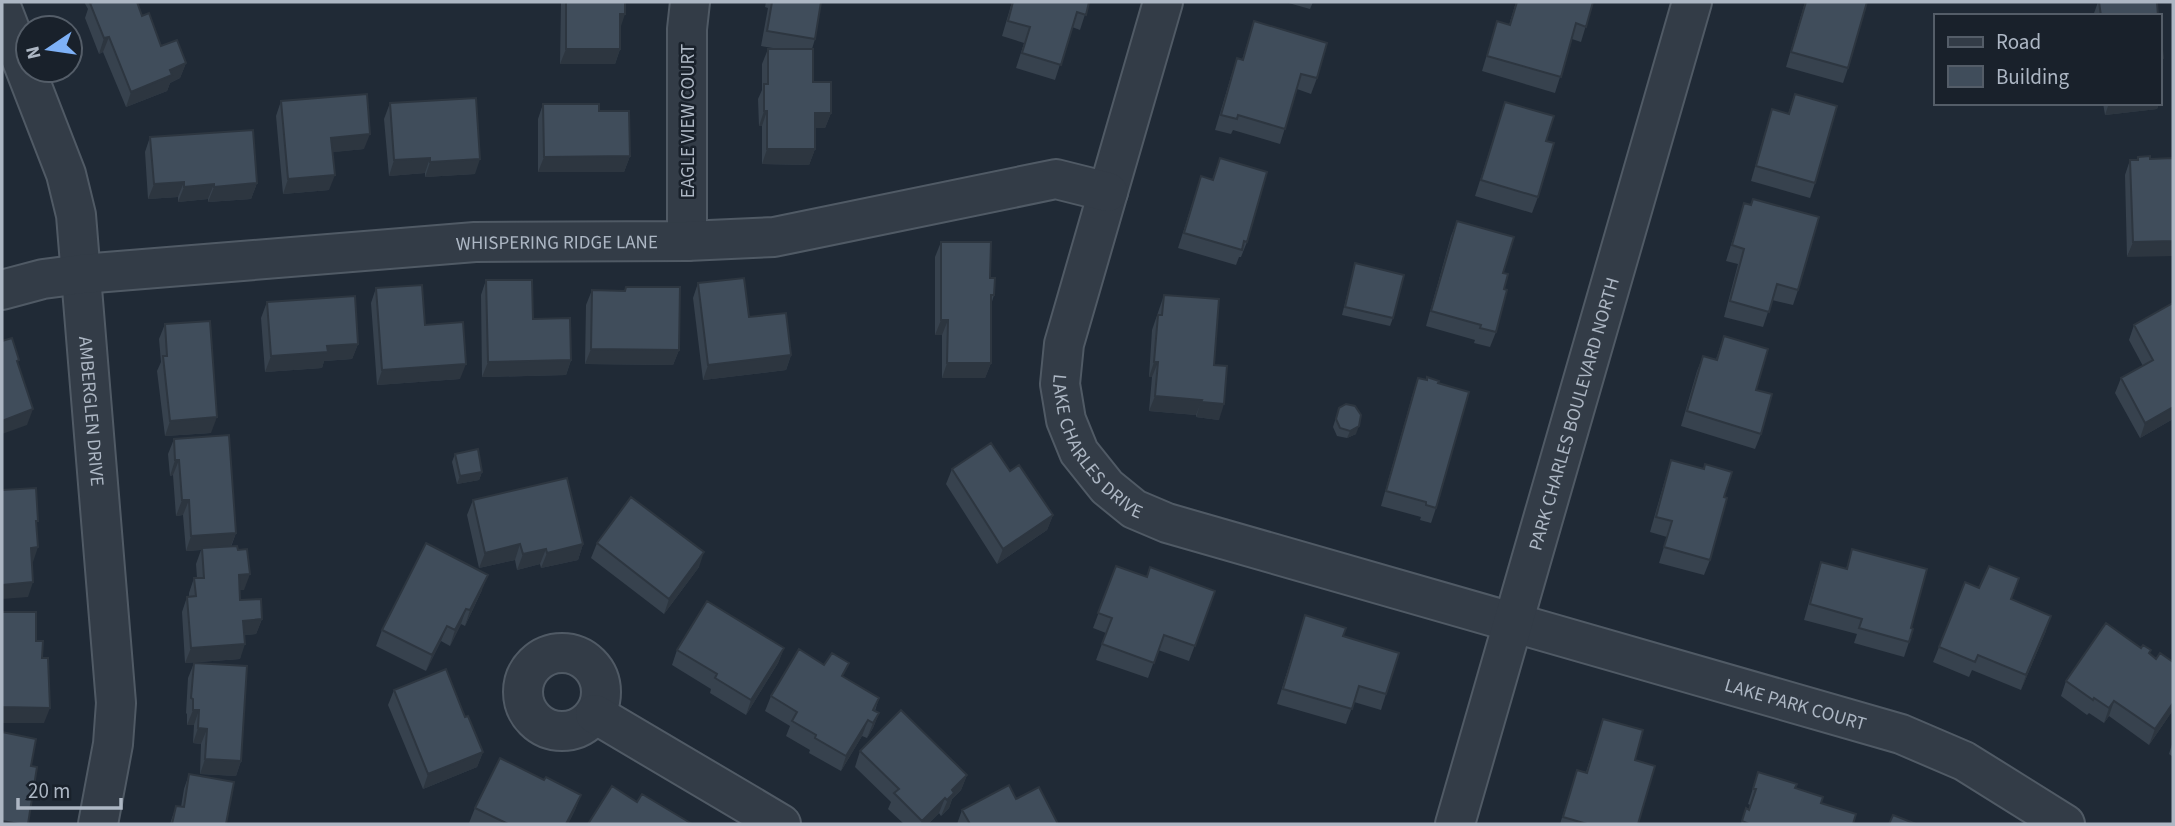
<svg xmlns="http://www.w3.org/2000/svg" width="2175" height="826" viewBox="0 0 2175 826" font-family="'Source Sans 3',sans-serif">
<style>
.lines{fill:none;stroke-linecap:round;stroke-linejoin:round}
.street-casing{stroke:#505a65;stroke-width:42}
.street{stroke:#333c47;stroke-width:38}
.wall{fill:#37424e}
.shaded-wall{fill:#2d3640}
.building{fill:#404d5b;stroke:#2d3640;stroke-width:2}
.labels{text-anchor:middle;stroke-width:5;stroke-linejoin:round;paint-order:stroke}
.street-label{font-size:19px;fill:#adb7c4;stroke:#19212b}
</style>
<rect width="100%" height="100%" fill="#202a36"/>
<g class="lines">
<defs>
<g id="street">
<path id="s1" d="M 1163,2 L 1064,344 L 1060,384 L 1066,420 L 1079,452 L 1107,487 L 1134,509 L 1167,523 L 1901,734 L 1964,761 L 2065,824"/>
<path id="s2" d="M 2,9 L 66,174 L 76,215 L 116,703 L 113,744 L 98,824"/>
<path d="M 687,241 L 687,29 L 690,2"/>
<path id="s3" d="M 2,290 L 43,279 L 82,274 L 475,242 L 687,241 L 774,237 L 1056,179 L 1108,192"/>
<circle cx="562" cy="692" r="39"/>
<path d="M 595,714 L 781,824"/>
<path id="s4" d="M 1455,824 L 1692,2"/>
</g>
</defs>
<use href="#street" class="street-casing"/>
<use href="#street" class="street"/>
</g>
<path class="wall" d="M 84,2 L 137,2 L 142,16 L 161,46 L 186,63 L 180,78 L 170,83 L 167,91 L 126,107 L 103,52 L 99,54 L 85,18 L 88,9 Z
M 561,2 L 625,2 L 620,27 L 620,49 L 615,64 L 560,64 Z
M 766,2 L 821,2 L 815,39 L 812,49 L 813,82 L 831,113 L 825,128 L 815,128 L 815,149 L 809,165 L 762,164 L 762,126 L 759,126 L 758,99 L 762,90 L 762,64 L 768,49 L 779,49 L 761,46 L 768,8 L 765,7 Z
M 1012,2 L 1089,2 L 1080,30 L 1072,27 L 1055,80 L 1016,68 L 1024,43 L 1002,36 Z
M 1285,2 L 1313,2 L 1310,9 Z
M 1516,2 L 1593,2 L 1581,42 L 1572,39 L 1555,93 L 1482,71 L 1497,21 L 1509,25 Z
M 1805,2 L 1848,68 L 1843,83 L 1786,67 Z
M 2098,2 L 2157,2 L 2158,16 L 2093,16 Z
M 1254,21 L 1317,78 L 1311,94 L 1297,89 L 1280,144 L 1233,130 L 1231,134 L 1215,130 L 1232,73 L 1237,58 L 1242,60 Z
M 1795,94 L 1815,183 L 1810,198 L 1751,181 L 1767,125 L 1772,109 L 1788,114 Z
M 281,101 L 364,149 L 332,152 L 329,190 L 283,194 L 276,116 Z
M 1505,102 L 1546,141 L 1538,197 L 1532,213 L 1475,196 Z
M 390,103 L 475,174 L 425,177 L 425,173 L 389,176 L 384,119 Z
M 2103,103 L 2159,103 L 2157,109 L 2105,115 Z
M 543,104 L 599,111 L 630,156 L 624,172 L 538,172 L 538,119 Z
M 150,137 L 257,183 L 251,199 L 208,202 L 208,199 L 178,202 L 178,197 L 148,199 L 145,152 Z
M 2138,157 L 2150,159 L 2173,158 L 2127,257 L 2125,175 L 2130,160 L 2137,160 Z
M 1220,158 L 1247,242 L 1241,257 L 1239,257 L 1236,265 L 1178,248 L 1201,176 L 1212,180 Z
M 1753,199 L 1798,290 L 1793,305 L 1772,300 L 1763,327 L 1724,317 L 1738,264 L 1726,261 L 1744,203 L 1751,205 Z
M 1457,221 L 1503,273 L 1504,289 L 1496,332 L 1490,347 L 1474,343 L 1475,340 L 1426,326 L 1451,236 Z
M 941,242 L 990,278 L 994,295 L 991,305 L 991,363 L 985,378 L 942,378 L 942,335 L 935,335 L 935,257 Z
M 1355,263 L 1393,318 L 1390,326 L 1342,315 Z
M 486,280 L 571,360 L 566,375 L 482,377 L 481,295 Z
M 698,283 L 749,317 L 791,355 L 786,370 L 703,380 L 693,298 Z
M 626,287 L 679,350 L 673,365 L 585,364 L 586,305 L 592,290 L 624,291 Z
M 376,288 L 425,325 L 460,379 L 377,385 L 371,303 Z
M 1164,295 L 1214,365 L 1219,420 L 1196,417 L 1196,415 L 1149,411 L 1152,377 L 1149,377 L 1152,330 Z
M 267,302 L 358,344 L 352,359 L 324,361 L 322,368 L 265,372 L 261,318 Z
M 2173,305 L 2173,419 L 2140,438 L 2115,393 L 2121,378 L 2143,366 L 2129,340 L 2134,325 Z
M 165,324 L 211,433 L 165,436 L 157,371 L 161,362 L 159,339 Z
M 1724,336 L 1756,390 L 1761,434 L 1755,449 L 1681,426 L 1697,371 L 1703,356 L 1716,359 Z
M 1418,378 L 1438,383 L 1436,508 L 1431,523 L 1420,520 L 1421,517 L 1381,506 L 1413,393 Z
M 1339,408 L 1356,434 L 1347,438 L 1337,436 L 1333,427 Z
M 174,439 L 236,533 L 231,547 L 244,590 L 240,590 L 240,600 L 262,619 L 256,634 L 245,635 L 240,659 L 185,663 L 182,612 L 187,597 L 189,597 L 189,593 L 194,578 L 197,578 L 196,564 L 201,550 L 186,551 L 183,515 L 176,516 L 173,475 L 170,476 L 168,454 Z
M 455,454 L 482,472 L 479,480 L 457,484 L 452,462 Z
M 1671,460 L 1724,497 L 1710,560 L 1704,575 L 1659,563 L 1667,537 L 1650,532 L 1666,476 Z
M 952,469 L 1010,471 L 1053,515 L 1047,530 L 997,564 L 946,484 Z
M 473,500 L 583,544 L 578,560 L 541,568 L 540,564 L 517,570 L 515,560 L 479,568 L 467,515 Z
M 597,543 L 699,567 L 664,614 L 591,558 Z
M 1852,549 L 1911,628 L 1909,642 L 1904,657 L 1854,643 L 1857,634 L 1804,620 L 1816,577 L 1821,562 L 1846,569 Z
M 1116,566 L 1147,577 L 1215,591 L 1189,661 L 1158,650 L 1148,678 L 1096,660 L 1106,633 L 1093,628 Z
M 482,590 L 465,626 L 461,624 L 450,646 L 441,641 L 426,671 L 376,646 L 382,630 Z
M 2011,599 L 2046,631 L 2021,690 L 1972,670 L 1969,677 L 1933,662 L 1939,647 Z
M 1305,615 L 1343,636 L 1386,694 L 1381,710 L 1354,702 L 1346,724 L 1277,704 Z
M 784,648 L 778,663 L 746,715 L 710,693 L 711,689 L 672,665 L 677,650 Z
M 2150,654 L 2156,659 L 2173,662 L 2173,710 L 2149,745 L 2109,716 L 2104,723 L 2089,713 L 2087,715 L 2061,696 L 2066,681 Z
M 194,663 L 241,761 L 236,776 L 200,774 L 201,744 L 193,743 L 194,725 L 187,725 L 187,714 L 186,713 L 188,678 Z
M 844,677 L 879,698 L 875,711 L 879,713 L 873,728 L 867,738 L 862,736 L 841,771 L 809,753 L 810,750 L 786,736 L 790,726 L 765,711 L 771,696 Z
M 394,690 L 465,717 L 483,752 L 477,767 L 423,789 L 388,705 Z
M 1603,719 L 1635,760 L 1638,824 L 1560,824 L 1577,770 L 1586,772 Z
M 2,732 L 31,766 L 28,824 L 2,824 Z
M 2173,741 L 2173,757 L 2169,754 Z
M 860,751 L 967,775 L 961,790 L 952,799 L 949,808 L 941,816 L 939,813 L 928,824 L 904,824 L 888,809 L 891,802 L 855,767 Z
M 1758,772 L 1795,788 L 1821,803 L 1853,824 L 1741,824 L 1746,808 L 1749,809 L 1750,805 L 1748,804 Z
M 189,774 L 226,824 L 170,824 L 176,806 L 181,807 L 184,789 Z
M 544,780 L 581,795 L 575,810 L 568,824 L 471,824 L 469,823 L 475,808 Z
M 1016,799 L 1058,824 L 957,824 L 962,810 Z"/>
<path class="shaded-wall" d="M 620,14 L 625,14 L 620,29 Z
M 109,37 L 103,52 L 99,54 L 104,38 Z
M 566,49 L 620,49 L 615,64 L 560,64 Z
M 2163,58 L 2159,69 L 2159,59 Z
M 186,63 L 180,78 L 170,83 L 167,91 L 126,107 L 131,92 L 170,70 Z
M 2109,103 L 2159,103 L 2157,109 L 2105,115 Z
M 764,111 L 767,111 L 762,126 L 759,126 Z
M 815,113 L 831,113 L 825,128 L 810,128 Z
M 370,134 L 364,149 L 326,153 L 331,138 Z
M 767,149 L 815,149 L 809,165 L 762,164 Z
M 630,156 L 624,172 L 538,172 L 544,157 Z
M 430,158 L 425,173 L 389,176 L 394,160 Z
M 480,159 L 475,174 L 425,177 L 430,162 Z
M 335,175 L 329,190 L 283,194 L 288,179 Z
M 184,182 L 178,197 L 148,199 L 154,184 Z
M 257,183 L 251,199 L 208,202 L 214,187 Z
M 214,184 L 208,199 L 178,202 L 184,187 Z
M 2173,241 L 2173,256 L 2127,257 L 2133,242 Z
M 941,320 L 948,320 L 942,335 L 935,335 Z
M 358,344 L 352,359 L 324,361 L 322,368 L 265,372 L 271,356 L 327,346 Z
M 591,349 L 679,350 L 673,365 L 585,364 Z
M 791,355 L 786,370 L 703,380 L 708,365 Z
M 571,360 L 566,375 L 482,377 L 488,362 Z
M 1154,362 L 1158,362 L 1152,377 L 1149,377 Z
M 947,363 L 991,363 L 985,378 L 942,378 Z
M 466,364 L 460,379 L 377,385 L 382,370 Z
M 1155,396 L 1202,400 L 1196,415 L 1149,411 Z
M 1201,402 L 1224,404 L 1219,420 L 1196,417 Z
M 2173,407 L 2173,419 L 2140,438 L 2145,423 Z
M 33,409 L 27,425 L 2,434 L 2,421 Z
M 217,417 L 211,433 L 165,436 L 170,421 Z
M 1359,426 L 1356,434 L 1347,438 L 1350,431 Z
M 175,460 L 179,460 L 173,475 L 170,476 Z
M 482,472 L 479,480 L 457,484 L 460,476 Z
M 182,500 L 189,500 L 183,515 L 176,516 Z
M 1053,515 L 1047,530 L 997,564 L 1003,549 Z
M 236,533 L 230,548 L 186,551 L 191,536 Z
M 520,544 L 515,560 L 479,568 L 485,553 Z
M 583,544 L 578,560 L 541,568 L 547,553 Z
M 38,547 L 33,562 L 25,563 L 31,548 Z
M 546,549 L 540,564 L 517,570 L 523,554 Z
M 704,552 L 699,567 L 664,614 L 669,599 Z
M 250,574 L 244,590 L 233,590 L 239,575 Z
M 488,575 L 482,590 L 465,626 L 470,610 Z
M 33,582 L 28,597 L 2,599 L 2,585 Z
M 466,609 L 461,624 L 450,646 L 455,630 Z
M 2051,616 L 2046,631 L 2021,690 L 2026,675 Z
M 262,619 L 256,634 L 238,636 L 243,621 Z
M 447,626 L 441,641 L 426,671 L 432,655 Z
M 245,644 L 240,659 L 185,663 L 191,648 Z
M 784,648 L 778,663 L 746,715 L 751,700 Z
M 2114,701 L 2109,716 L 2104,723 L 2109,708 Z
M 2173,703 L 2173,710 L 2149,745 L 2155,729 Z
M 2,707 L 50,708 L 44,723 L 2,723 Z
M 193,710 L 199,710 L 194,725 L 187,725 Z
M 879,713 L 873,728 L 867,738 L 873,723 Z
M 868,720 L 862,736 L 841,771 L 846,756 Z
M 198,728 L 207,729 L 201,744 L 193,743 Z
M 483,752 L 477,767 L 423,789 L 428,774 Z
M 205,759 L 241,761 L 236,776 L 200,774 Z
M 967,775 L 961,790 L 952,799 L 949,808 L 941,816 L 952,790 Z
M 581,795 L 575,810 L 568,824 L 566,824 Z
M 945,798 L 939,813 L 928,824 L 921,824 L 922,821 Z"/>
<path class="building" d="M 93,2 L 137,2 L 142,16 L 149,13 L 161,46 L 177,40 L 186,63 L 170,70 L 172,75 L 131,92 L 109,37 L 104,38 L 90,3 Z
M 566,2 L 625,2 L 625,14 L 620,14 L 620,49 L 566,49 Z
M 772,2 L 821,2 L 815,39 L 767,31 Z
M 1013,2 L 1089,2 L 1086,15 L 1077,12 L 1061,65 L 1022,53 L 1030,27 L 1008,21 Z
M 1517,2 L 1593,2 L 1586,27 L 1576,23 L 1561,77 L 1487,56 L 1497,21 L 1510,25 Z
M 1806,2 L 1867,2 L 1848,68 L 1791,52 Z
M 2099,2 L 2157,2 L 2158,16 L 2101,16 Z
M 1254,21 L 1327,43 L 1317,78 L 1301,74 L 1285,129 L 1238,115 L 1237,119 L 1221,115 L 1237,58 L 1243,60 Z
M 2159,23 L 2163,58 L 2159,59 Z
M 768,49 L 813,49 L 813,82 L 831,82 L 831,113 L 815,113 L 815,149 L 767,149 L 767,111 L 764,111 L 764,84 L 768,84 Z
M 2159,69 L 2162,94 L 2159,94 Z
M 367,94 L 370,134 L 331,138 L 335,175 L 288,179 L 281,101 Z
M 1795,94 L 1837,106 L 1815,183 L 1756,166 L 1772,109 L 1789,114 Z
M 476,98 L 480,159 L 430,162 L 430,158 L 394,160 L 390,103 Z
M 1505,102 L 1554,116 L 1546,141 L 1554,143 L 1538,197 L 1481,180 Z
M 543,104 L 599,104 L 599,111 L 629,111 L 630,156 L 544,157 Z
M 253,130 L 257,183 L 214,187 L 214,184 L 184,187 L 184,182 L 154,184 L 150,137 Z
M 2150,156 L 2150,159 L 2173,158 L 2173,241 L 2133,242 L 2130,160 L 2138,160 L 2138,157 Z
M 1220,158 L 1267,172 L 1247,242 L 1244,241 L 1242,250 L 1184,233 L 1201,176 L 1213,180 Z
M 1753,199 L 1819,217 L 1798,290 L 1777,284 L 1769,312 L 1730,301 L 1744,249 L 1732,245 L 1744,203 L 1751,205 Z
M 1457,221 L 1514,237 L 1503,273 L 1508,274 L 1504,289 L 1507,290 L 1496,332 L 1480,328 L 1481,325 L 1431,311 Z
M 941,242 L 991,242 L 990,278 L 995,278 L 994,295 L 991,295 L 991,363 L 947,363 L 948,320 L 941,320 Z
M 1355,263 L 1404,275 L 1393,318 L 1345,307 Z
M 744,278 L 749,317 L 786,313 L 791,355 L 708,365 L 698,283 Z
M 486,280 L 532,280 L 533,319 L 570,318 L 571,360 L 488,362 Z
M 422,285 L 425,325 L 463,322 L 466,364 L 382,370 L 376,288 Z
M 626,287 L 680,287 L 679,350 L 591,349 L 592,290 L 625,291 Z
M 1164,295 L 1219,299 L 1214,365 L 1227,366 L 1224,404 L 1201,402 L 1202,400 L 1155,396 L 1158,362 L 1154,362 L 1158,315 L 1162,315 Z
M 355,296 L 358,344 L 327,346 L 328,352 L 271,356 L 267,302 Z
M 2173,303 L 2173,407 L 2145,423 L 2121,378 L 2153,360 L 2134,325 Z
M 210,321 L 217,417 L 170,421 L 163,356 L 167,356 L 165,324 Z
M 1724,336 L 1768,349 L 1756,390 L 1772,394 L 1761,434 L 1687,411 L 1703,356 L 1717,360 Z
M 12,338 L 19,360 L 17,361 L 33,409 L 2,421 L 2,341 Z
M 1427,377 L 1439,381 L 1438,383 L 1469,392 L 1436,508 L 1426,505 L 1426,502 L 1386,491 L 1418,378 L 1427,380 Z
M 1346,404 L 1355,406 L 1361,415 L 1359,426 L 1350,431 L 1340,428 L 1336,419 L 1339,408 Z
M 229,435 L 236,533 L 191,536 L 189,500 L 182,500 L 179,460 L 175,460 L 174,439 Z
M 991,443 L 1010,471 L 1019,465 L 1053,515 L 1003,549 L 952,469 Z
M 478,449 L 482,472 L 460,476 L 455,454 Z
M 1671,460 L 1704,469 L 1705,464 L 1732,472 L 1724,497 L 1727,498 L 1710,560 L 1664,547 L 1672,521 L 1656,517 Z
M 567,478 L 583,544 L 547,553 L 546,549 L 523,554 L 520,544 L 485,553 L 473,500 Z
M 36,488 L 38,521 L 36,521 L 38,547 L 31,548 L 33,582 L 2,585 L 2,490 Z
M 631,497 L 704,552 L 669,599 L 597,543 Z
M 426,543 L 488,575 L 470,610 L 466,609 L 455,630 L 447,626 L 432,655 L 382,630 Z
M 237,546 L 238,550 L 247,549 L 250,574 L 239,575 L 240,600 L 261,599 L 262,619 L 243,621 L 245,644 L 191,648 L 187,597 L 196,596 L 194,578 L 204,578 L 202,548 Z
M 1852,549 L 1927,569 L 1911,628 L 1913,629 L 1909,642 L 1859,628 L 1862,619 L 1810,604 L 1821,562 L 1847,569 Z
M 1116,566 L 1147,577 L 1150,567 L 1215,591 L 1195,646 L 1164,635 L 1154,663 L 1102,644 L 1112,618 L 1098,613 Z
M 1989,566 L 2019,578 L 2011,599 L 2051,616 L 2026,675 L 1978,655 L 1975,662 L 1939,647 L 1965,582 L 1979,588 Z
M 707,601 L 784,648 L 751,700 L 715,678 L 717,674 L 677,650 Z
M 2,612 L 36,612 L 36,641 L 43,641 L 42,658 L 48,658 L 50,708 L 2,707 Z
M 1305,615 L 1346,628 L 1343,636 L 1399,653 L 1386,694 L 1359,686 L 1352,709 L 1283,689 Z
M 2106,623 L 2141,648 L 2143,645 L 2151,650 L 2149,653 L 2156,659 L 2160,653 L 2173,662 L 2173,703 L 2155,729 L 2114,701 L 2109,708 L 2094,698 L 2093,700 L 2066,681 Z
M 799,649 L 824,665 L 832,653 L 849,663 L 842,676 L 879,698 L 873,710 L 879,713 L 873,723 L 868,720 L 846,756 L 815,738 L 816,735 L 792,721 L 797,712 L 771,696 Z
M 194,663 L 247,666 L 241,761 L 205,759 L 207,729 L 198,728 L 199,710 L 193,710 L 193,699 L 191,698 Z
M 446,669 L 465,717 L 468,716 L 483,752 L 428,774 L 394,690 Z
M 901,710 L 967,775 L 952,790 L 954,793 L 947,800 L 945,798 L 922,821 L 894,793 L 899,789 L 860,751 Z
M 1603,719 L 1643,730 L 1635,760 L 1655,766 L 1638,824 L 1587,824 L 1563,817 L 1577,770 L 1587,773 Z
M 2,732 L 36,739 L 31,766 L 37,767 L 28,824 L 19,824 L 2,821 Z
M 500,758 L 544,780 L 546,777 L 581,795 L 566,824 L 508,824 L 475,808 Z
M 1758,772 L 1797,784 L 1795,788 L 1823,797 L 1821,803 L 1856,814 L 1853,824 L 1746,824 L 1747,823 L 1742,821 L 1746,808 L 1749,810 L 1756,789 L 1753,789 Z
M 189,774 L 234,782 L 226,824 L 172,824 L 176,806 L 184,807 Z
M 1009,785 L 1016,799 L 1039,787 L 1058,824 L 970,824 L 962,810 Z
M 612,786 L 637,802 L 642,794 L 692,824 L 588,824 Z
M 1893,815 L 1916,824 L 1889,824 Z"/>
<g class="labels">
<g class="street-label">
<text transform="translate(687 121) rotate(-90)" y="7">EAGLE VIEW COURT</text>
<text dy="7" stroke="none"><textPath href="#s3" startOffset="558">WHISPERING RIDGE LANE</textPath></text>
<text dy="7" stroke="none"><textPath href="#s2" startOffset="416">AMBERGLEN DRIVE</textPath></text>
<text dy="7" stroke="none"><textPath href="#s4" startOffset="427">PARK CHARLES BOULEVARD NORTH</textPath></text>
<text dy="7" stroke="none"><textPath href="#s1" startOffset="471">LAKE CHARLES DRIVE</textPath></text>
<text dy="7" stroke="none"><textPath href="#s1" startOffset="1237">LAKE PARK COURT</textPath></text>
</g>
</g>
<rect width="2175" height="826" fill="none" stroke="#adb7c4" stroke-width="7"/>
<rect x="1934" y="14" width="228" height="91" fill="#19212b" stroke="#545d68" stroke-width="2"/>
<rect x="1948" y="37" width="35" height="10" fill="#333c47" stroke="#545d68" stroke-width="2"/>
<text x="1996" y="49" font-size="21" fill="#adb7c4">Road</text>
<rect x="1948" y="66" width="35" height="21" fill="#404d5b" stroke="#545d68" stroke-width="2"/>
<text x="1996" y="84" font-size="21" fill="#adb7c4">Building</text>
<g transform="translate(49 49) rotate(257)"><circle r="33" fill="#19212b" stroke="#545d68" stroke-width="2"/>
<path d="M0-5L12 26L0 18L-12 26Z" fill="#7eb1f7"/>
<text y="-10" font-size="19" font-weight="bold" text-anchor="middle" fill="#adb7c4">N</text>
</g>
<path d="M18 798v10h103v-10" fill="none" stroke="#adb7c4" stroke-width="3.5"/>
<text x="28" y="798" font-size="21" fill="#adb7c4" stroke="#19212b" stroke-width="5" paint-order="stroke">20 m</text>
</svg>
